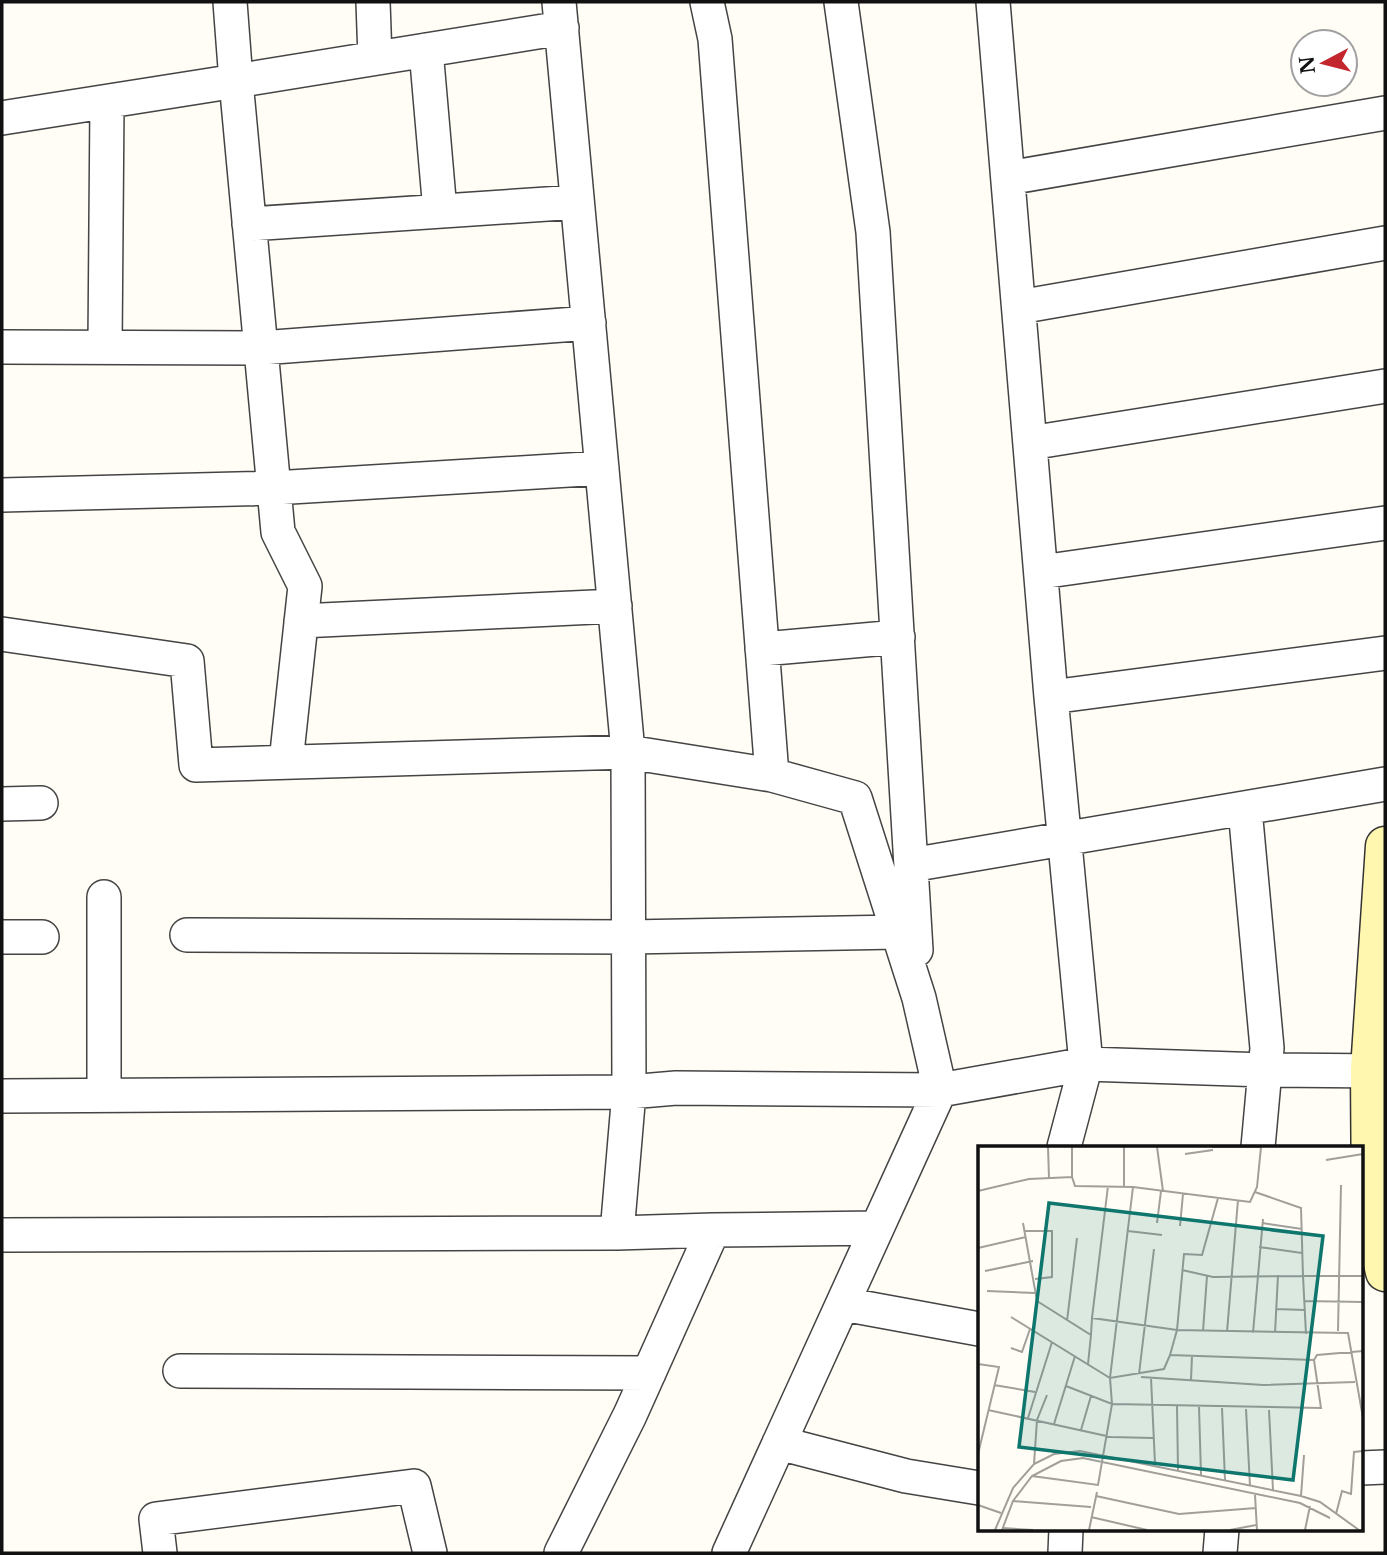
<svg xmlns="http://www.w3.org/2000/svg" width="1387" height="1555" viewBox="0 0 1387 1555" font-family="'Libre Baskerville',serif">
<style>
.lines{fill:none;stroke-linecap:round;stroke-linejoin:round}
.street-casing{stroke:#444;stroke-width:36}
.secondary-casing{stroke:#333;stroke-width:41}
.street{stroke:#fff;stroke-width:33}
.secondary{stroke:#fff6b0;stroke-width:38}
.inset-road{fill:none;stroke:#a09f9a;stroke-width:2}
.view{fill:#0f766e;fill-opacity:0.15;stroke:#0f766e;stroke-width:3.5}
.inset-edge{fill:none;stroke:#111;stroke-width:3.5}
</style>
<rect width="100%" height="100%" fill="#fffdf5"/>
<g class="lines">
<defs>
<path id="street" d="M 230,2 L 236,81 L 562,28
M 373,2 L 375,58
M 559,2 L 628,752 L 629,1092 L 617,1233 L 713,1230 L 630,1415 L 561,1553
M 707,2 L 715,39 L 772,775 L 855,798 L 919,998 L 940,1090 L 729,1553
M 841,2 L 873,232 L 916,950
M 993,2 L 1051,697 L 1086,1064 L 1064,1147
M 426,50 L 440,211
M 2,118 L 236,81 L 278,532 L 305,586 L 286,762
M 1008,178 L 1385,113
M 249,224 L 577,202
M 1019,307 L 1385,243
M 2,347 L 261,348 L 589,323
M 105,347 L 107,102
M 1030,443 L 1385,386
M 2,495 L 274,488 L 602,468
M 1041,572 L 1385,523
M 301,621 L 615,606
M 2,634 L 187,661 L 196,765 L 628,752 L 772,775
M 762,649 L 898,637
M 1051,697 L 1385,653
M 2,804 L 41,803
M 1245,809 L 1267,1048 L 1258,1147
M 911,865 L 1385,784
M 187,935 L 629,937 L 898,932
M 2,937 L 42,937
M 104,1095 L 104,897
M 2,1096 L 629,1092 L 676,1088 L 940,1090 L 1086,1064 L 1265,1070 L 1385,1071
M 713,1230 L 877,1228
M 2,1235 L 617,1233
M 843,1304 L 979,1329
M 180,1371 L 649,1373
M 779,1443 L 906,1476 L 979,1488
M 1361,1468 L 1385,1467
M 160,1553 L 156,1519 L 414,1486 L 430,1553
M 1065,1553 L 1066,1529
M 1220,1553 L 1222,1529"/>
<path id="secondary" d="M 1385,846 L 1370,1070 L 1371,1211 L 1385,1272"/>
</defs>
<use href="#street" class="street-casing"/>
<use href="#secondary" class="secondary-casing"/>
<use href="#street" class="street"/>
<use href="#secondary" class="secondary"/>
</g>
<g transform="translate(978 1146)">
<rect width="385" height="385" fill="#fffdf5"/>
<path class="inset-road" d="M 70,1 L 71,32M 146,1 L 146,41M 179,1 L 185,45M 234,1 L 283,1M 207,8 L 235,4M 348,14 L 385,8M 94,31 L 94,1M 0,45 L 51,33 L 94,31 L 97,40 L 155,41 L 272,56 L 279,41 L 283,1M 45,77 L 59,155 L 113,189 L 114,172 L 199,184 L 370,187 L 385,272M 179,77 L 183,45M 284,77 L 324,83M 202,80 L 205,48M 47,85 L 74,85 L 74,131 L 57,133M 150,85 L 184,89M 281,101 L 324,107M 0,102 L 48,91M 204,124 L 235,131 L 325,130 L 323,62 L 277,46M 7,125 L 55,115M 9,145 L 57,147M 326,155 L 385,156M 298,163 L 327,164M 33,171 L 132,232 L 186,223 L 192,209 L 336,214 L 343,262 L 134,258 L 88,240M 114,172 L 130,40M 89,175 L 99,92M 225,185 L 229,130M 360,185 L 363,39M 249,186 L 260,54M 275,187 L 285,73M 297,187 L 300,129M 328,188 L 325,130 L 385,130M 33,202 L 44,206 L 52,183M 192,209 L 199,184 L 206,108 L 224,109 L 240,52M 336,214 L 339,209 L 385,205M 0,218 L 21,221 L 0,308M 110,218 L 113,189M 161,228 L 176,103M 163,231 L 285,239 L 377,236M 173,232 L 177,318M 213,234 L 214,210M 16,239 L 57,246M 199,260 L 200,324M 221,261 L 223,329M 244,262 L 247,334M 268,263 L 272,340M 10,264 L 133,291 L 175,292M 291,264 L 295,344M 50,272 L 74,196M 76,278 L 97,210M 103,284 L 113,250M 56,318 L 59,274 L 69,249M 54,330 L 120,339 L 134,258 L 132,232 L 155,41M 277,349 L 279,384M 118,350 L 201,368 L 278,362M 323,350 L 326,309M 35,355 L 113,361M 0,359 L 23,367M 358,368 L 364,345 L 373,348 L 376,306 L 385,305M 113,371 L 169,384M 24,382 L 55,384M 17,384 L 35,342 L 56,318 L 76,308 L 102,305 L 323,350 L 342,356 L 381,384M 24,384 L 35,355 L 54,330 L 83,315 L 105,312 L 322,357 L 352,372M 111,384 L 119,346M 252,384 L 278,379M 327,384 L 332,360"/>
<path class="view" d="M 71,57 L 345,90 L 315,334 L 41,301 Z"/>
<rect width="385" height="385" class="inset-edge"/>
</g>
<rect width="1387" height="1555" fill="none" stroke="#111111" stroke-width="7"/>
<g transform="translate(1324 63) rotate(263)"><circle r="33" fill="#ffffff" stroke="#a0a0a0" stroke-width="2"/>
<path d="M0-5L12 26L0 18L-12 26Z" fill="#c4262e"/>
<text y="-10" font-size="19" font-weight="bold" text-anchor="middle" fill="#111111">N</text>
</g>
</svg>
